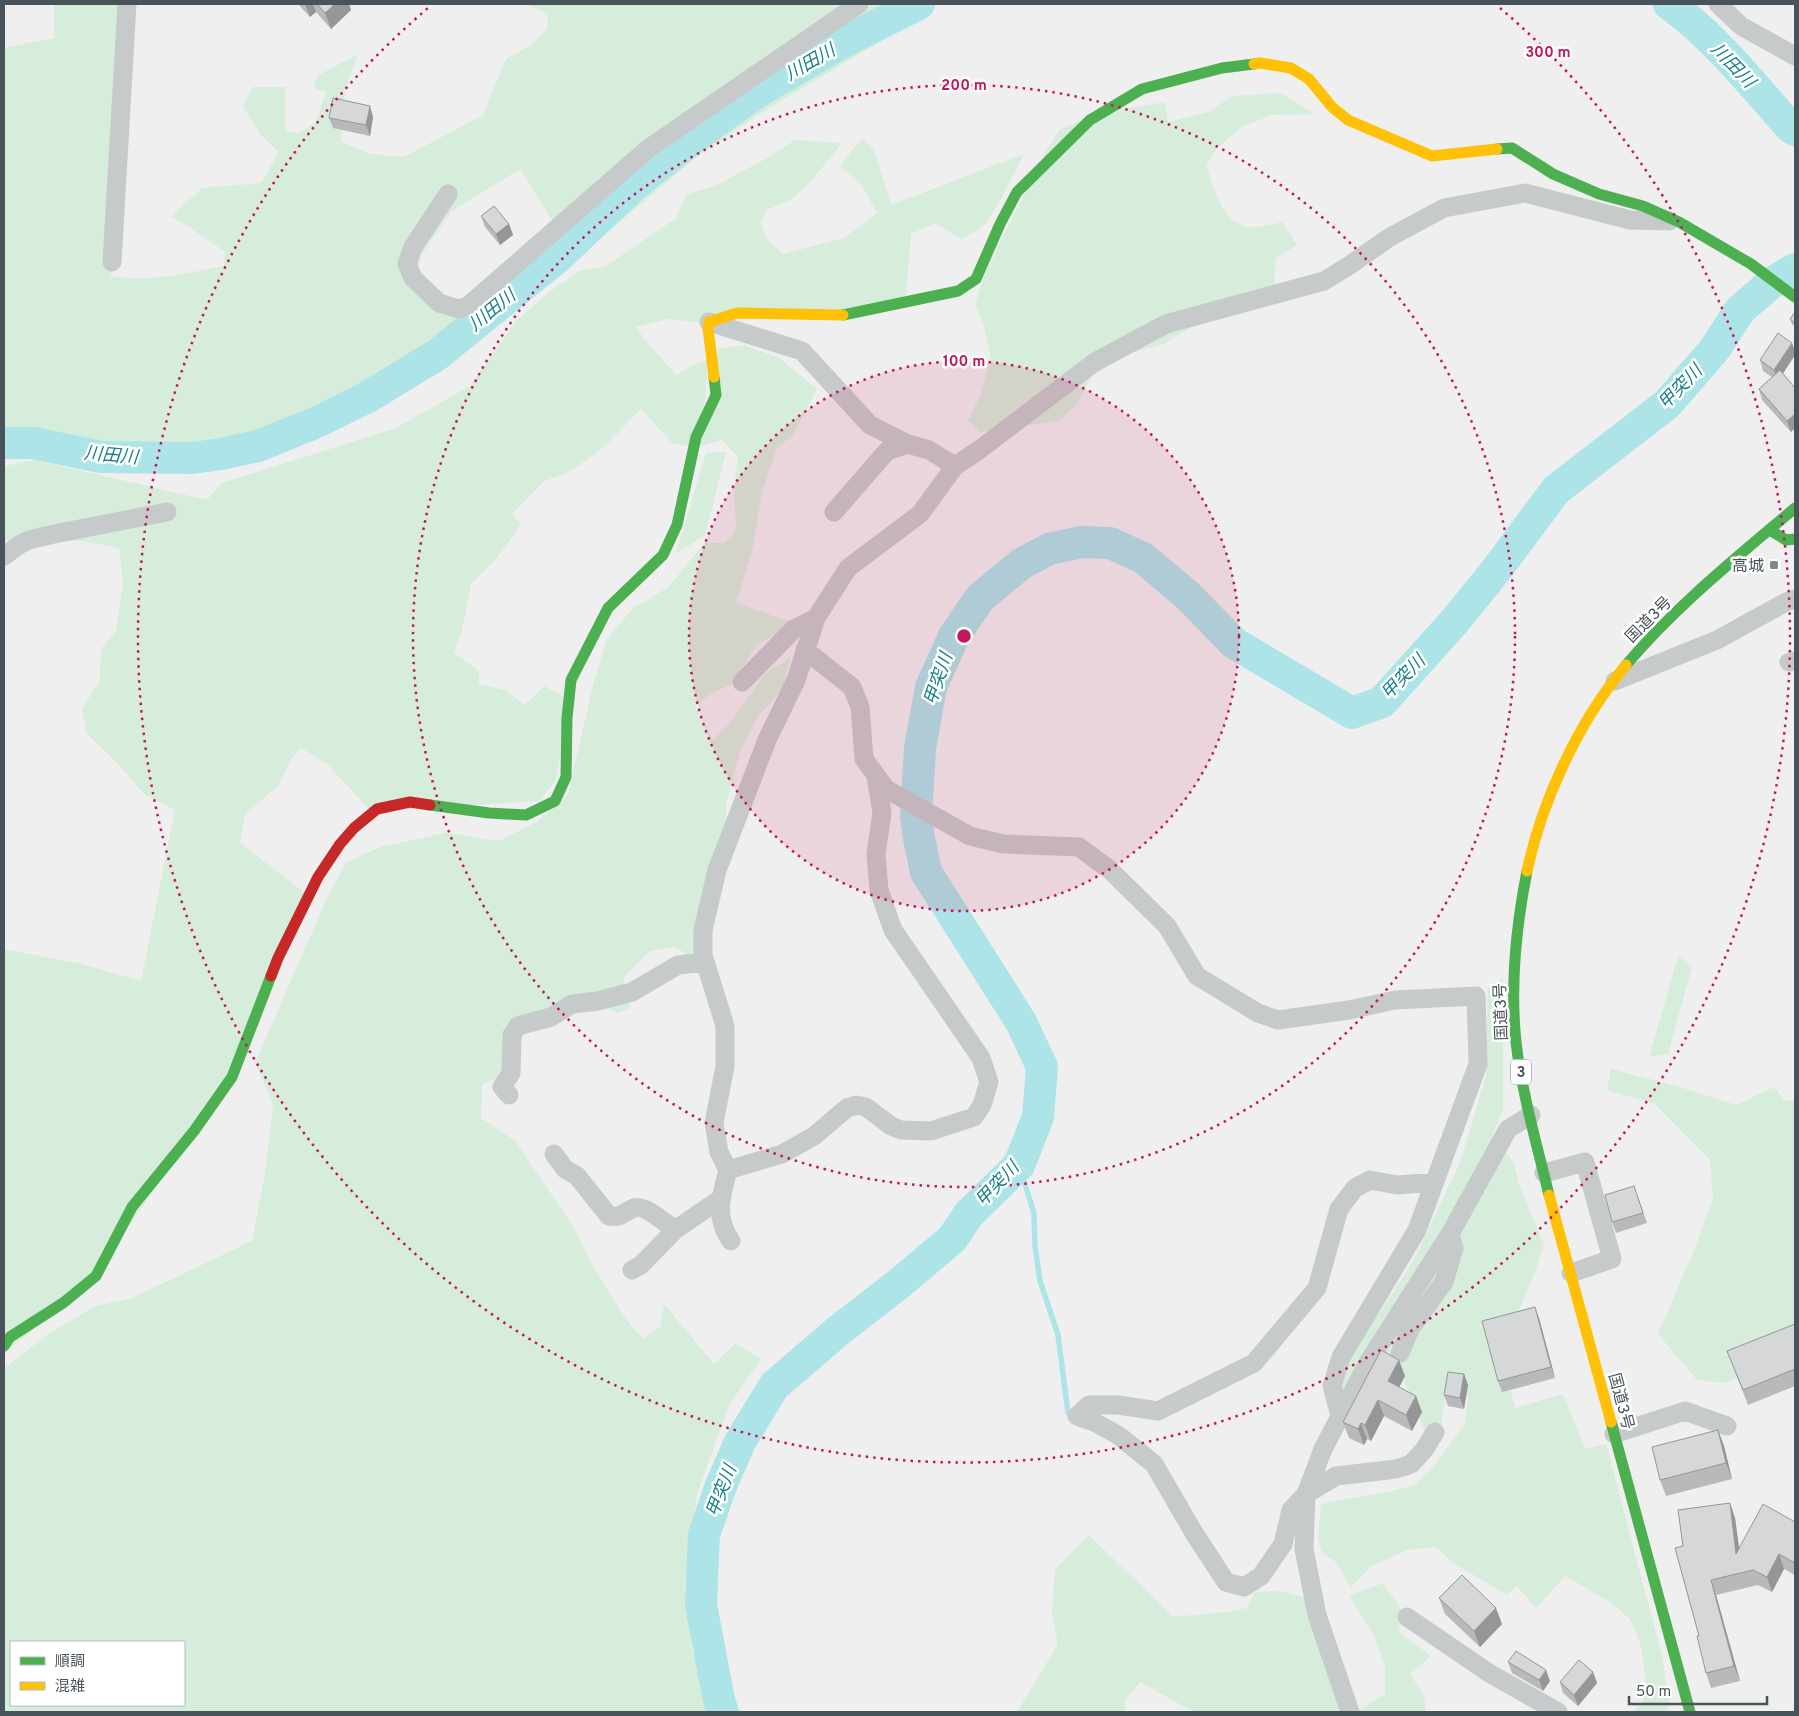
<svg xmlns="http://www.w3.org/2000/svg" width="1799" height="1716" viewBox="0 0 1799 1716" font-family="Overpass,'Noto Sans JP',sans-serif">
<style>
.green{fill:#d5edda;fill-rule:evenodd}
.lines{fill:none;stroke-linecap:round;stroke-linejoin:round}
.stream{stroke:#ace4e7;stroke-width:5.5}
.river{stroke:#ace4e7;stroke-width:32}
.street{stroke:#c7cacb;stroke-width:19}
.fast{stroke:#4caf50;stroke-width:11}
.slow{stroke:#ffc107;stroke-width:11}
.jam{stroke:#c62828;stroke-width:11}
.wall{fill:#b7b9ba}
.shaded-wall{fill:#959697}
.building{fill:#d5d7d8;stroke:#959697}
.ring{fill:none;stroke:#c2185b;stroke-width:2.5;stroke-dasharray:2.5 5}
.poi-dot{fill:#828a8e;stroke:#fff;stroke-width:2}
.labels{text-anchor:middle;stroke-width:5;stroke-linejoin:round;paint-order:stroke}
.shield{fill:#fff;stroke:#7f878c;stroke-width:1}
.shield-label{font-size:15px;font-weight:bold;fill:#48545a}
.poi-label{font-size:16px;fill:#48545a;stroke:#fff;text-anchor:end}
.street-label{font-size:16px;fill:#48545a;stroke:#fff}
.water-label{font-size:18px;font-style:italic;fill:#178288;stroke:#fff}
.centre{fill:#c2185b;stroke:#fff;stroke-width:2.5}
.ring-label{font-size:15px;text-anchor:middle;font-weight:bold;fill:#c2185b;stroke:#fff;stroke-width:5;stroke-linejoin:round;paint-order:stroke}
</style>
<rect width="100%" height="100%" fill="#efefef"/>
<path class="green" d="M 54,4 L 128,4 L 111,276 C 148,283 187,273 224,266 L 225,252 L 189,227 L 171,217 L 202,188 L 261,183 L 279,152 L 261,135 L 243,107 L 253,87 L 285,87 L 285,131 L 299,133 L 316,122 L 326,92 L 314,88 L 317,76 L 358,54 L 345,91 L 341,142 L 371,154 L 404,157 L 483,115 L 506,59 L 533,44 L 547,29 L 548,14 L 526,4 L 924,4 L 931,11 L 766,110 L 695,158 L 594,244 L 562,236 L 520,169 L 452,211 L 422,254 L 415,278 L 478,338 L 440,373 L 401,392 L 293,419 L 213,466 L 192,472 L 15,452 L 4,454 L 4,48 L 54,38 Z
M 1281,93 L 1314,114 L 1272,115 L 1242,127 L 1217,148 L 1206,165 C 1215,191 1224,232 1259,227 C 1267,226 1275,224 1282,222 L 1297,245 L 1276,258 L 1273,297 L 1212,314 L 1164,344 L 1099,361 L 1077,404 L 1059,421 L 980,432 L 968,420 L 980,396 L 991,359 L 984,327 L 975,304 L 984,276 L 1042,158 L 1059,130 L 1099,113 L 1165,102 L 1168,122 L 1208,112 L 1233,96 Z
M 864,139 L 875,152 L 891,205 L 1024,154 L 1001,199 L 986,223 L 962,240 L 936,223 L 911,234 L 905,308 L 697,322 L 668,319 L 636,327 L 645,340 L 676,375 L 692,365 L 708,360 L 705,402 L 690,446 L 672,443 L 641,409 L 604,447 L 570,472 L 544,481 L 512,514 L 521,524 L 497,558 L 471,584 L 462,630 L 454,653 L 479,671 L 479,684 L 505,690 L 525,705 L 544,686 L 572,701 L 555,781 L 539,801 L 371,811 L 326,763 L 301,748 L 292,758 L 278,786 L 245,814 L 240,843 L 309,896 L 231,1080 L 94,1276 L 4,1354 L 4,949 L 81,964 L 141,981 L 175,810 L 144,794 L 120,766 L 87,734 L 82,709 L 100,680 L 101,649 L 116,631 L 123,583 L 119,548 L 83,541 L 7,540 L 4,543 L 4,466 L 35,460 L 207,500 L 222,483 L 396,428 L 470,386 L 516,321 L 552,290 L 579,271 L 606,266 L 676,218 L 687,194 L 715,186 L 769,157 L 795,140 L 842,143 L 809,184 L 789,201 L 766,210 L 761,223 L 767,239 L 783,254 L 844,238 L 877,213 L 862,185 L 840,166 L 855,146 Z
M 744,345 L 779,358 L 817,389 L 793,435 L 777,448 L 762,492 L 753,547 L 736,603 L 793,623 L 757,645 L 730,685 L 711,693 L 695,706 L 713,740 L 729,724 L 766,673 L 790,658 L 782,690 L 758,716 L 740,751 L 726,804 L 727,862 L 698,964 L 675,946 L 650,951 L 623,978 L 631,1008 L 618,1013 L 603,1005 L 582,1010 L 547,1029 L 514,1033 L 503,1074 L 482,1085 L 481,1118 L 515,1141 L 573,1226 L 592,1264 L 625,1318 L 643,1339 L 660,1327 L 664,1304 L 714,1364 L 736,1343 L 761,1359 L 729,1405 L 697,1494 L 684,1588 L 692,1650 L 716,1712 L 4,1712 L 4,1374 L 6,1367 L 51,1332 L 96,1306 L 132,1298 L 252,1241 L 265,1174 L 273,1104 L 255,1063 L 327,898 L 346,863 L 380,847 L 446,833 L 499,841 L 538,821 L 568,795 L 593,685 L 607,639 L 633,608 L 669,587 L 704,543 L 725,543 L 736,530 L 734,489 L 738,457 L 722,440 L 699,446 L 719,349 ZM 11,1642 L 184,1642 L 184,1705 L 11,1705 Z
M 726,452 L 705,535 L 676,554 L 706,453 Z
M 1678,956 L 1692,967 L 1668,1054 L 1649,1057 Z
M 1503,977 L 1503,1110 L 1492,1135 L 1513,1161 L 1520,1187 L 1544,1245 L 1535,1272 L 1515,1320 L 1502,1356 L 1515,1408 L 1563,1394 L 1585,1449 L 1606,1444 L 1662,1656 L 1669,1702 L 1668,1712 L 1633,1712 C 1636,1709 1642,1705 1643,1701 C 1649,1681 1642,1635 1629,1619 C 1615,1602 1584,1587 1565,1576 L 1536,1608 L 1517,1586 L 1507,1595 L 1455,1564 L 1435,1547 L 1407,1550 L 1372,1566 L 1351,1587 L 1335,1561 L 1322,1553 L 1318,1538 L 1321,1504 L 1391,1491 L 1415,1485 L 1430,1471 L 1465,1423 L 1468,1396 L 1461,1382 L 1446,1389 L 1440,1432 L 1426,1436 L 1413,1400 L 1396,1364 L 1332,1410 L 1338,1380 L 1362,1337 L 1389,1299 L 1415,1258 L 1461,1160 L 1486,1076 L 1488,989 Z
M 1611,1069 L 1680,1087 L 1736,1105 L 1774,1087 L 1785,1101 L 1795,1100 L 1795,1351 L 1725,1383 L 1697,1380 L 1658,1334 L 1697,1243 L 1713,1198 L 1710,1160 L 1655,1104 L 1607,1090 Z
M 1089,1535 L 1173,1617 L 1226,1612 L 1247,1608 L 1255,1592 L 1280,1591 L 1307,1598 L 1341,1712 L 1194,1712 L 1140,1682 L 1125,1700 L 1125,1712 L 1017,1712 L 1058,1644 L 1052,1615 L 1055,1570 Z
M 1383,1583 L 1401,1609 L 1399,1632 L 1431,1656 L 1410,1674 L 1424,1696 L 1426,1712 L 1353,1712 L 1358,1711 L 1385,1694 L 1385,1667 L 1375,1637 L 1349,1596 Z"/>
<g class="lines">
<path class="stream" d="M 1019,1165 L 1034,1213 L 1035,1246 L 1040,1281 L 1058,1335 L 1068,1413"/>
<path class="river" d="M 1669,4 C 1714,36 1753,85 1790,127 L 1795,130
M 4,443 L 33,443 L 101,457 L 193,458 L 221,454 L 258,446 L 315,423 L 368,397 L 438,354 L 559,256 L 634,185 L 701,132 L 759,91 L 845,41 L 919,4
M 723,1712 L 719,1700 L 701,1605 L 704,1535 L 720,1488 L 740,1442 L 774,1386 L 838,1331 L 901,1282 L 952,1239 L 969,1214 L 1019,1165 L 1038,1117 L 1042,1067 L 1021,1022 L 926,872 L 919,838 L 916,816 L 920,748 L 931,687 L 954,636 L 980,598 L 1021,564 L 1049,549 L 1082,542 L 1110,543 L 1143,558 L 1187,595 L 1234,643 L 1352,713 L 1382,702 L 1454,622 L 1497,569 L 1556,490 L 1667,404 L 1714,350 L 1740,310 L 1770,284 L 1795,269"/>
<path class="street" d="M 1718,4 L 1741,26 L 1795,56
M 448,194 L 413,247 L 407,264 L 413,278 L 439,303 L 459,309 L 468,306 L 649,148 L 859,4
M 112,262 L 127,4
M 709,322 L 802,351 L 870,425 L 908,444
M 834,512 L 887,451 L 908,444 L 929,450 L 955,466
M 4,556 L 19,545 L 29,540 L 54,534 L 167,512
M 805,650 L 852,687 L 860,707 L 864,759 L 886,789 L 970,836 L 1003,844 L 1079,847 L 1110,870 L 1167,926 L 1197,976 L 1258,1013 L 1278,1020 L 1349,1010 L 1395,1000 L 1476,996 L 1478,1064 L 1417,1230 L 1341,1357 L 1332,1386 L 1340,1416
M 1789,662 L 1795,661
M 1615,681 L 1717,640 L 1786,602 L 1795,599
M 742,682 L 794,629 L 816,618
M 876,776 L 882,813 L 876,854 L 879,890 L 893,930 L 981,1058 L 989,1082 L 982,1105 L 974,1117 L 931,1131 L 901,1130 L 891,1126 L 866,1107 L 856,1105 L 847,1108 L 814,1136 L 782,1154 L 728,1170 L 719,1152 L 714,1123 L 725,1066 L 725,1026 L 703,955 L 703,930 L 717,870 L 767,740 L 796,680 L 816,618 L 848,568 L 920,514 L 955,466 L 979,450 L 1095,362 L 1166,324 L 1324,281 L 1350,265 L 1390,237 L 1444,208 L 1525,193 L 1630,220 L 1669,221
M 509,1095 L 502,1087 L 511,1073 L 512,1035 L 518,1026 L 551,1017 L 572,1004 L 598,1001 L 632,992 L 678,965 L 705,962
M 554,1154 L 565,1169 L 577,1176 L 609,1216 C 623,1218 623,1212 634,1208 C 645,1204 666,1224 675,1230
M 728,1170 C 721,1196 714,1217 731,1241
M 1544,1173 L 1585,1162 L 1612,1259 L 1571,1273
M 632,1270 L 641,1265 L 675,1230 L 720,1199
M 1400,1353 L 1410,1329 L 1444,1282 L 1454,1248 L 1450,1234
M 1435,1432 L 1424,1450 L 1411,1464 L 1396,1469 L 1336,1476 L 1306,1494 L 1291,1510 L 1283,1544 L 1261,1576 L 1244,1587 L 1226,1582 L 1194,1533 L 1154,1464 L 1118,1435 L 1094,1422 L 1077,1416 L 1089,1405 L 1118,1405 L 1158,1411 L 1254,1363 L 1317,1288 L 1339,1209 L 1355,1188 L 1370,1180 L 1397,1185 L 1435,1182
M 1614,1434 L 1685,1411 L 1727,1426
M 1407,1617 L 1489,1673 L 1558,1712
M 1350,1712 L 1317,1615 L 1304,1549 L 1306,1494 L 1323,1449 L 1369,1361 L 1450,1234 L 1508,1129 L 1531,1115"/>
<path class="fast" d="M 1497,149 L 1512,148 L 1553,174 L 1599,194 L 1643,206 L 1679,222 L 1751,264 L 1795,297
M 843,315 L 958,291 L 976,279 L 1000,224 L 1017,192 L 1090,120 L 1142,89 L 1222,68 L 1254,64
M 1770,530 L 1786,540 L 1795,539
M 1626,665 C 1676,606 1736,558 1795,508
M 430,805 L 489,813 L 526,815 L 555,801 L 566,777 L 567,718 L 571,680 L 608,608 L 663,555 L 677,525 L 696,437 L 716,395 L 714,377
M 1527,871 C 1516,927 1510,985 1516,1042 C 1522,1094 1537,1145 1549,1195
M 4,1346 L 10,1337 L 63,1303 L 96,1276 L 132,1207 L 194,1131 L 232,1077 L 271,976
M 1611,1422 L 1690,1712"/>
<path class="slow" d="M 1254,64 L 1260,63 L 1291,68 L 1309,79 L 1332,107 L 1348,120 L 1432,156 L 1497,149
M 714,377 L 708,328 L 709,322 L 737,313 L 843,315
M 1527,871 C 1542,800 1579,721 1626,665
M 1549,1195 L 1611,1422"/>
<path class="jam" d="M 271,976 L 278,958 L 318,877 L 340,844 L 354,828 L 377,809 L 410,802 L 430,805"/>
</g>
<path class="wall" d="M 298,4 L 349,4 L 351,10 L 331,29 L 316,12 L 310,17 Z
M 373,117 L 370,136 L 333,128 L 329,118 Z
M 481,216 L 509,224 L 513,235 L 500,245 L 485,227 Z
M 1795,312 L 1795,327 L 1792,324 L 1790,319 Z
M 1795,350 L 1795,355 L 1783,373 L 1791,432 L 1762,400 L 1759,389 L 1772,377 L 1763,371 L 1760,360 Z
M 1638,1197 L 1647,1223 L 1616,1233 L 1612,1222 Z
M 1539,1318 L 1555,1378 L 1502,1392 L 1498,1381 Z
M 1795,1324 L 1795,1386 L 1748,1405 L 1727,1351 Z
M 1464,1374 L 1468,1385 L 1464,1409 L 1448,1406 L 1444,1395 Z
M 1405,1376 L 1399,1387 L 1422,1412 L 1412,1431 L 1384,1416 L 1371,1441 L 1367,1439 L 1364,1445 L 1349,1438 L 1343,1422 Z
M 1718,1430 L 1724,1446 L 1732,1479 L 1666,1496 L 1660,1480 Z
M 1730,1503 L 1735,1518 L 1739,1549 L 1795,1522 L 1795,1575 L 1784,1569 L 1772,1592 L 1758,1585 L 1716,1595 L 1740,1681 L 1711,1688 L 1706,1673 L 1683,1546 Z
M 1439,1598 L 1502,1624 L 1480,1647 L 1445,1614 Z
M 1508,1662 L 1550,1681 L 1543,1691 L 1512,1673 Z
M 1593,1672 L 1597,1683 L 1578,1706 L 1563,1693 L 1560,1682 Z"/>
<path class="shaded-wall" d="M 305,4 L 313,4 L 316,12 L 310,17 Z
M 335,4 L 349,4 L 351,10 L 331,29 L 325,13 Z
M 370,106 L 373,117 L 370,136 L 366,125 Z
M 509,224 L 513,235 L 500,245 L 496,234 Z
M 1792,343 L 1795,350 L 1795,355 L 1778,381 L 1774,370 Z
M 1795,414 L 1795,428 L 1791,432 L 1787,421 Z
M 1535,1307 L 1539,1318 L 1555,1378 L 1551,1367 Z
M 1399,1360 L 1405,1376 L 1394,1397 L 1388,1381 Z
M 1464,1374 L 1468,1385 L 1464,1409 L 1460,1398 Z
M 1416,1396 L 1422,1412 L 1412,1431 L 1406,1415 Z
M 1378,1400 L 1384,1416 L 1371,1441 L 1365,1425 Z
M 1361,1423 L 1367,1439 L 1364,1445 L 1358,1429 Z
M 1718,1430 L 1724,1446 L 1732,1479 L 1726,1463 Z
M 1730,1503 L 1735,1518 L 1742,1569 L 1736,1554 Z
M 1779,1554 L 1784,1569 L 1772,1592 L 1767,1577 Z
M 1711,1580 L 1716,1595 L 1740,1681 L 1734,1666 Z
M 1496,1608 L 1502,1624 L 1480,1647 L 1474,1631 Z
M 1546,1670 L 1550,1681 L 1543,1691 L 1539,1680 Z
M 1593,1672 L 1597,1683 L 1578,1706 L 1574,1695 Z"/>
<path class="building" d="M 317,4 L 335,4 L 325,13 Z
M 333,98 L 370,106 L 366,125 L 329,118 Z
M 494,206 L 509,224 L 496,234 L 481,216 Z
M 1795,312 L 1795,323 L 1790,319 Z
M 1778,333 L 1792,343 L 1774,370 L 1760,360 Z
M 1780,370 L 1795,388 L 1795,414 L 1787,421 L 1759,389 Z
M 1634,1186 L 1643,1213 L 1612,1222 L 1605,1195 Z
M 1535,1307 L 1551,1367 L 1498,1381 L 1482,1321 Z
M 1795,1324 L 1795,1369 L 1743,1390 L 1727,1351 Z
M 1381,1350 L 1399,1360 L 1388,1381 L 1416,1396 L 1406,1415 L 1378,1400 L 1365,1425 L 1361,1423 L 1358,1429 L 1343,1422 Z
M 1448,1372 L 1464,1374 L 1460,1398 L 1444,1395 Z
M 1718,1430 L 1726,1463 L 1660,1480 L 1652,1447 Z
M 1730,1503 L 1736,1554 L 1763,1504 L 1795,1522 L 1795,1563 L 1779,1554 L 1767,1577 L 1753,1570 L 1711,1580 L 1734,1666 L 1706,1673 L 1697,1636 L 1699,1636 L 1675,1548 L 1683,1546 L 1678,1510 Z
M 1462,1575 L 1496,1608 L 1474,1631 L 1439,1598 Z
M 1516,1651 L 1546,1670 L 1539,1680 L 1508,1662 Z
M 1579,1660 L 1593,1672 L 1574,1695 L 1560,1682 Z"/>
<circle cx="964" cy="636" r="275" fill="#c2185b" fill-opacity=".12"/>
<g class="ring">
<circle cx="964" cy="636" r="275"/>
<circle cx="964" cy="636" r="551"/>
<path d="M1500 8A826 826 0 1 1 428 8"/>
</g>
<rect class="poi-dot" x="1769" y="560" width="10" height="10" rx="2.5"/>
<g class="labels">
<rect class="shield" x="1511" y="1059.5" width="20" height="25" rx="4"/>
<g class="shield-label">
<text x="1521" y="1077">3</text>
</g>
<g class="poi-label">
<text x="1764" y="571">高城</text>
</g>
<g class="street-label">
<text transform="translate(1648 619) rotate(-45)" y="6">国道3号</text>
<text transform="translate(1500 1012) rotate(-92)" y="6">国道3号</text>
<text transform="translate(1622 1401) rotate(75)" y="6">国道3号</text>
</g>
<g class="water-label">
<text transform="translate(810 62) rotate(-30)" y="6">川田川</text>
<text transform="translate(1733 65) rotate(46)" y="6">川田川</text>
<text transform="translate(492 310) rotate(-39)" y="6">川田川</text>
<text transform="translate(1680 387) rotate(-46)" y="6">甲突川</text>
<text transform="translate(111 455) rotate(5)" y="6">川田川</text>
<text transform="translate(1403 677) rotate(-46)" y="6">甲突川</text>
<text transform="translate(938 679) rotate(-71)" y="6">甲突川</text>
<text transform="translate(997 1184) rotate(-47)" y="6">甲突川</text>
<text transform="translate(721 1491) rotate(-69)" y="6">甲突川</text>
</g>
</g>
<circle cx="964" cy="636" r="8" class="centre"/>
<g class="ring-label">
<text x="1548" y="57">300 m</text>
<text x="964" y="90">200 m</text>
<text x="964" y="366">100 m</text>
</g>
<rect width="1799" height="1716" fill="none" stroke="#48545a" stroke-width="10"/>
<rect x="10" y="1641" width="175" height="65" fill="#ffffff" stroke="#b6bbbd"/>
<rect x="20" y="1657" width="25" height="8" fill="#4caf50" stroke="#b6bbbd"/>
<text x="55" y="1666" font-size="15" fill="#48545a">順調</text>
<rect x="20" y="1682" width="25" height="8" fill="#ffc107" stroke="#b6bbbd"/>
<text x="55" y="1691" font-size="15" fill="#48545a">混雑</text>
<path d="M1629 1696v8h138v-8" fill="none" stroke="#48545a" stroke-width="2.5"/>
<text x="1636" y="1696" font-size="15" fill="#48545a" stroke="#ffffff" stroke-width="4" paint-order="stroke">50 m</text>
</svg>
